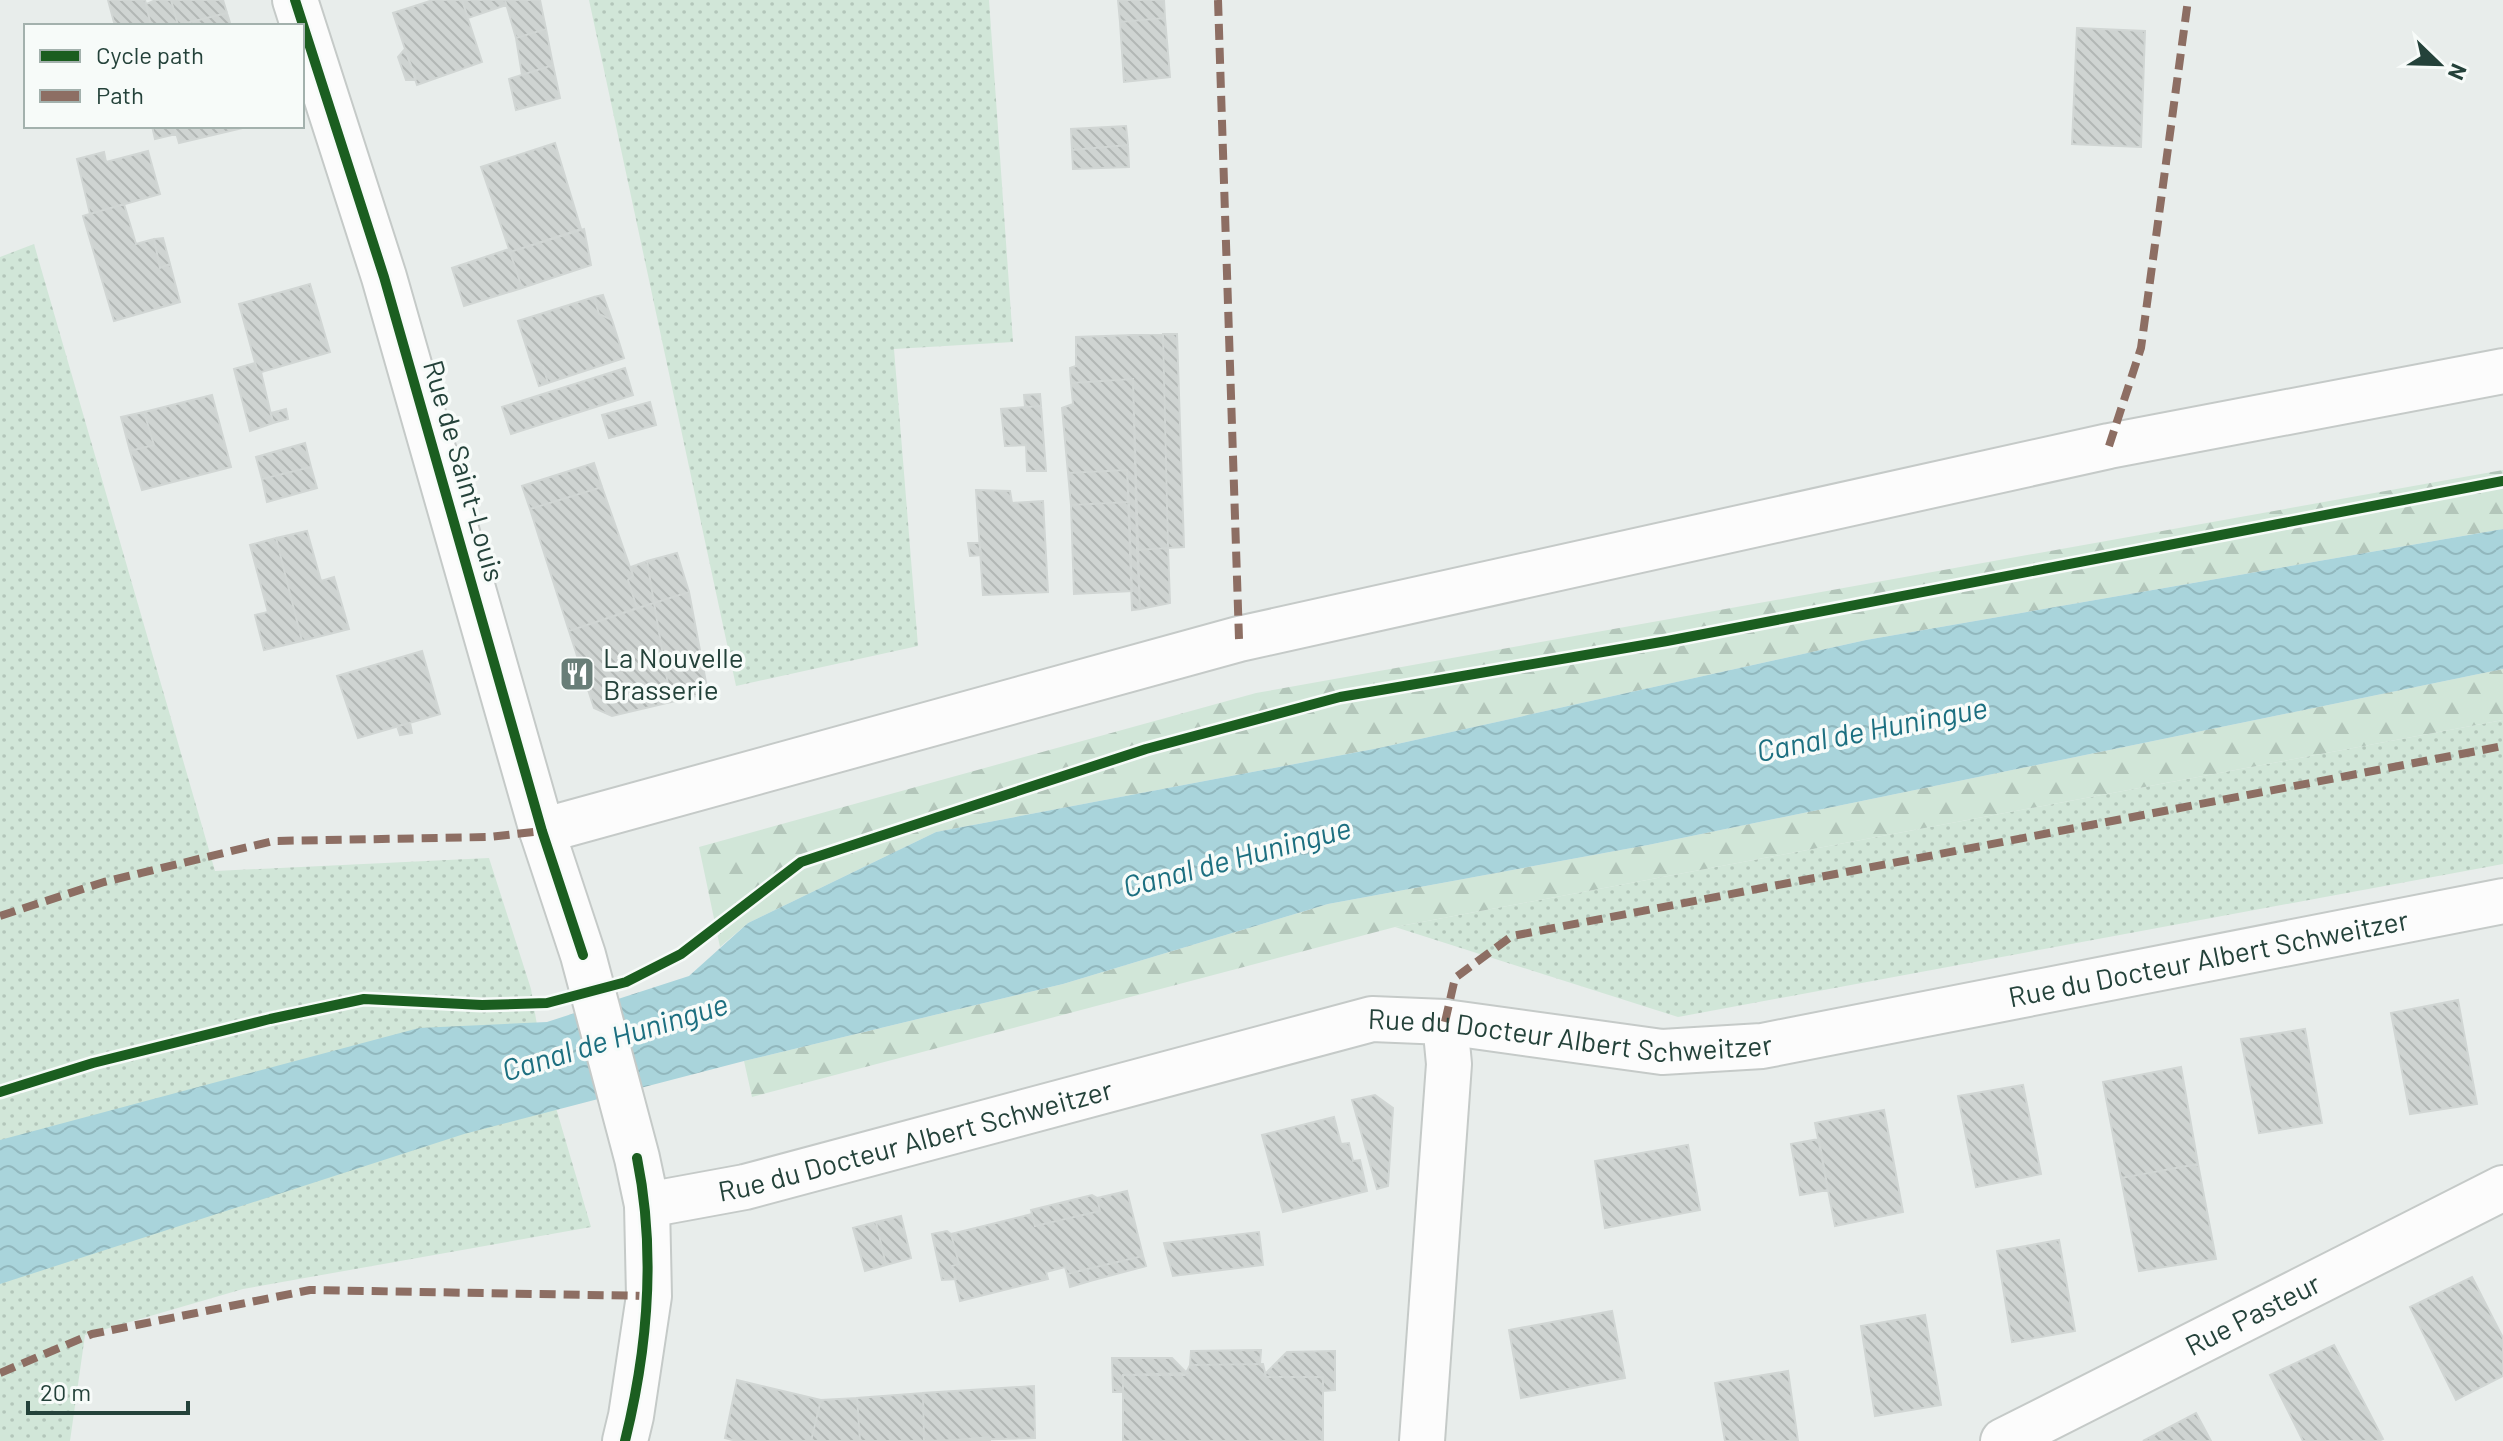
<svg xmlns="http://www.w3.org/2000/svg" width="2503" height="1441" viewBox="0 0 2503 1441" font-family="Barlow,sans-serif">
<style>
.green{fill:url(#green-dots)}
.forest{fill:url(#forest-firs)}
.water{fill:url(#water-waves)}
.building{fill:url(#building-back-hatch);stroke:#d1d6d4;stroke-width:2}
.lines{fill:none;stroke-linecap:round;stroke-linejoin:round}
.minor-casing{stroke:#c5cac8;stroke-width:48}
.tertiary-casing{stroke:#c5cac8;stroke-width:48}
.minor{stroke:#fcfcfc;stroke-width:44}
.tertiary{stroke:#fcfcfc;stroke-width:44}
.quiet{stroke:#8d6e63;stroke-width:8;stroke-dasharray:16 8;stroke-linecap:butt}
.cycleway-casing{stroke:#f7fbf9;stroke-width:15}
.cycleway{stroke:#1b5e20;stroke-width:10}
.labels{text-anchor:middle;stroke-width:7;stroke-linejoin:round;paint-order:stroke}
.street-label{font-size:28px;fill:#24423a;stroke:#f7fbf9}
.poi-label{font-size:28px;fill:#24423a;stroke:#f7fbf9;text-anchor:start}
.water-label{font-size:30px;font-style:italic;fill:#1c6f80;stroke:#f7fbf9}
</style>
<defs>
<pattern id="green-dots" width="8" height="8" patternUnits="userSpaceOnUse" patternTransform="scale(2)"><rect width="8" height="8" fill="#d1e6d8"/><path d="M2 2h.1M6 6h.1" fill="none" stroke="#b3c6ba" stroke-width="1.8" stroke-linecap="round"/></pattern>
<pattern id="forest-firs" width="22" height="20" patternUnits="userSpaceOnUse" patternTransform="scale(2)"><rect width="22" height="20" fill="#d1e6d8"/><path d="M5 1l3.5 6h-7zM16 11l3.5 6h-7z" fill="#b3c6ba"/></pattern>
<pattern id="water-waves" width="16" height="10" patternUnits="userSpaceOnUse" patternTransform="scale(2)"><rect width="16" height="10" fill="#a9d4db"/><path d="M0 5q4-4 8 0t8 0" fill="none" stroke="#91b7bd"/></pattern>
<pattern id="building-back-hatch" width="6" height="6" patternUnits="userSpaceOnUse" patternTransform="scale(2)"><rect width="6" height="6" fill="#cfd4d2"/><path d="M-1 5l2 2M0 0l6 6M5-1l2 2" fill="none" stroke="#b2b7b5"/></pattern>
</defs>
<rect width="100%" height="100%" fill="#e8edeb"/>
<path class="green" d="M 589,0 L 989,0 L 1013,342 L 894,349 L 918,646 L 736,686 Z
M 34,244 L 215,871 L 489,858 L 531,989 L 544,1067 L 591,1227 L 243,1289 L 85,1335 L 70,1441 L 0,1441 L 0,257 Z
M 2503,720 L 2503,864 L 1678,1017 L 1395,927 Z"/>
<path class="forest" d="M 2503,470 L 2503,529 L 1866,640 L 1379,748 L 936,832 L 748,923 L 720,947 L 699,847 L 1256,693 Z
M 2503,669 L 2503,720 L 1395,927 L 752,1097 L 744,1061 L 1063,984 L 1328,904 L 1648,845 Z"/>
<path class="water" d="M 2503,529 L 2503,669 L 1648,845 L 1328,904 L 1063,984 L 744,1061 L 464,1134 L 0,1284 L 0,1140 L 419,1028 L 547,1022 L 689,976 L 748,923 L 936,832 L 1379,748 L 1866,640 Z"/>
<path class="building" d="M 108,0 L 145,0 L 151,26 L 115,26 Z
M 156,0 L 171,0 L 178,25 L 151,26 L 146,4 Z
M 171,0 L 223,0 L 227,13 L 178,25 Z
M 433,0 L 462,0 L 482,62 L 417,85 L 393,13 Z
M 462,0 L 505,0 L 506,5 L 468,18 Z
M 505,0 L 540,0 L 546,29 L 516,38 Z
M 1118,0 L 1164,0 L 1165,18 L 1120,22 Z
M 227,13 L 231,26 L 173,26 L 178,25 Z
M 1165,18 L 1170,77 L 1124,82 L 1120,22 Z
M 2077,28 L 2145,31 L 2141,147 L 2072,144 Z
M 546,29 L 553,65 L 522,75 L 516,38 Z
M 405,49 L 416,79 L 406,80 L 398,57 Z
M 553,65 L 560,98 L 516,110 L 509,79 Z
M 152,126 L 174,126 L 176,134 L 155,139 Z
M 174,126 L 247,126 L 247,127 L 179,143 Z
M 1126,126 L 1128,145 L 1072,150 L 1071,129 Z
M 555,143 L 581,229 L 510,252 L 481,167 Z
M 1128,145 L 1129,167 L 1073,169 L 1072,150 Z
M 148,151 L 160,194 L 90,214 L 77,159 L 104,152 L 106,162 Z
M 124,204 L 136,244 L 154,239 L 160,268 L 170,264 L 180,302 L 114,321 L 83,216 Z
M 584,229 L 591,265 L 522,288 L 510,252 Z
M 163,238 L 170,264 L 160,268 L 154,239 Z
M 509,249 L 522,288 L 464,306 L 452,268 Z
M 310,284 L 330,352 L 258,373 L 239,304 Z
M 603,295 L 612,320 L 599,314 L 594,297 Z
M 594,297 L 599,314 L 612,320 L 624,358 L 548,383 L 543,366 L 530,359 L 518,321 Z
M 1163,334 L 1177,334 L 1184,547 L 1168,548 Z
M 1163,334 L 1168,548 L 1137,550 L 1133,379 L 1071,383 L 1070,368 L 1076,366 L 1076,337 Z
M 530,359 L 543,366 L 548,383 L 539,386 Z
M 255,363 L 258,373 L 261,372 L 273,423 L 250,431 L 234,369 Z
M 625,368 L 633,395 L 511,434 L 502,407 Z
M 1133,379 L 1140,609 L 1132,610 L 1127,470 L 1068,473 L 1062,408 L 1073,404 L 1071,383 Z
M 1040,394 L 1041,406 L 1025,407 L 1024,395 Z
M 212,395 L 231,467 L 142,490 L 130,451 L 154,445 L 144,412 Z
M 650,402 L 656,425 L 609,438 L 602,415 Z
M 1041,406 L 1046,471 L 1027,471 L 1026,445 L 1005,446 L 1001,409 Z
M 286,409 L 288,419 L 273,423 L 271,413 Z
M 144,412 L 154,445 L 130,451 L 121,417 Z
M 305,443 L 311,467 L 262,479 L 256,457 Z
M 594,463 L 602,487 L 530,509 L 522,486 Z
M 311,467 L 317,488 L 267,502 L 262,479 Z
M 1127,470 L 1129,502 L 1071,505 L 1068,473 Z
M 602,487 L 633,576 L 628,580 L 637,608 L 569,631 L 530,509 Z
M 976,490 L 1010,491 L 1012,503 L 1043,501 L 1048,592 L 983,595 Z
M 1129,502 L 1132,591 L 1074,594 L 1071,505 Z
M 307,531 L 321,581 L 334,577 L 349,629 L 302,641 L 276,538 Z
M 276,538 L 302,641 L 264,650 L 255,615 L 268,612 L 250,545 Z
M 968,543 L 980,543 L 981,555 L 970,556 Z
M 1168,548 L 1170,603 L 1140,609 L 1137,550 Z
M 677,553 L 689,592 L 654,603 L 647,561 Z
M 647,561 L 654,603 L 637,608 L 628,580 L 633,576 L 631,567 Z
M 689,592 L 708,693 L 671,702 L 654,603 Z
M 654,603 L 671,702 L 612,716 L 594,708 L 569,631 Z
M 422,651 L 440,714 L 358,738 L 337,676 Z
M 410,723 L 412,733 L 400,735 L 397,726 Z
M 2458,1000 L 2477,1104 L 2410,1114 L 2391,1013 Z
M 2305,1029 L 2322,1123 L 2259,1133 L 2241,1039 Z
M 2181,1067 L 2198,1164 L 2121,1178 L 2103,1082 Z
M 2023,1085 L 2041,1174 L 1976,1187 L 1958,1096 Z
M 1375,1095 L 1393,1108 L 1388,1186 L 1377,1189 L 1352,1100 Z
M 1884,1110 L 1903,1212 L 1835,1226 L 1815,1123 Z
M 1334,1117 L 1341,1144 L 1349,1143 L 1353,1161 L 1360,1160 L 1367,1191 L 1283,1212 L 1262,1135 Z
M 1819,1139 L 1828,1190 L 1800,1195 L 1791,1144 Z
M 1688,1145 L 1700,1210 L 1605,1228 L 1595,1161 Z
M 2198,1164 L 2216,1259 L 2139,1271 L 2121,1178 Z
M 1127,1191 L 1143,1256 L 1067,1274 L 1065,1267 L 1046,1272 L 1048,1279 L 960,1301 L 952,1266 L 959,1264 L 951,1234 L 1032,1214 L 1035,1226 L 1100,1211 L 1097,1198 Z
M 1092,1195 L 1097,1198 L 1100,1211 L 1035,1226 L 1031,1210 Z
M 901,1216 L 911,1258 L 886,1265 L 876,1222 Z
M 876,1222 L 886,1265 L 865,1271 L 853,1228 Z
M 947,1231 L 951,1234 L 959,1264 L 952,1266 L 956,1279 L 942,1280 L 932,1234 Z
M 1259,1232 L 1263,1265 L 1173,1276 L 1164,1243 Z
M 2059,1240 L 2075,1331 L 2012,1342 L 1997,1251 Z
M 1143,1256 L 1146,1266 L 1090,1281 L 1087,1269 Z
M 1087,1269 L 1090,1281 L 1070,1287 L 1067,1274 Z
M 2472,1277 L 2503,1338 L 2503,1376 L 2456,1400 L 2410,1307 Z
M 1612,1311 L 1625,1378 L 1521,1398 L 1509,1330 Z
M 1925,1315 L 1941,1405 L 1875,1416 L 1861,1326 Z
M 2334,1345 L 2383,1439 L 2378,1441 L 2303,1441 L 2270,1375 Z
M 1261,1350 L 1260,1364 L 1190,1365 L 1191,1351 Z
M 1335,1351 L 1335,1390 L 1323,1391 L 1323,1377 L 1266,1377 L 1264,1375 L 1287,1352 Z
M 1112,1358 L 1172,1358 L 1187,1373 L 1123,1375 L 1123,1392 L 1113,1392 Z
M 1263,1364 L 1266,1377 L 1323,1377 L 1323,1441 L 1123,1441 L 1123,1375 L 1185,1375 L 1190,1365 Z
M 1788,1371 L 1798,1441 L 1725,1441 L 1715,1383 Z
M 737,1380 L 821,1400 L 811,1441 L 737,1441 L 725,1438 Z
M 1034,1386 L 1035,1438 L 924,1441 L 923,1393 Z
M 923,1393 L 924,1441 L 860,1441 L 857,1398 Z
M 857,1398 L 860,1441 L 811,1441 L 821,1400 Z
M 2196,1413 L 2211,1441 L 2143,1441 Z
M 990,1437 L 990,1441 L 939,1441 Z"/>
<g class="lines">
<defs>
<g id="minor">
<path d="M 542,831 L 1239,639 L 2109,446 L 2503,371"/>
<path id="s1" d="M 647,1205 L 745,1187 L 1372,1019 L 1445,1022 L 1662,1052 L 1762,1046 L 2503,901"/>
<path d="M 1422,1441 L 1449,1064 L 1445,1022"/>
<path id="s2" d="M 2003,1441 L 2503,1188"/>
</g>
<path id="tertiary" d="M 295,0 L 384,277 L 542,831 L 583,955 L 637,1158 L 647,1205 L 649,1296 L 631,1416 L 625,1441"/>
</defs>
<use href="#minor" class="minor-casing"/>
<use href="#tertiary" class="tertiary-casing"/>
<use href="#minor" class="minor"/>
<use href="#tertiary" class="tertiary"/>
<path class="quiet" d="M 1218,0 L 1239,639
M 2109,446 L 2141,348 L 2188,0
M 0,916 L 104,882 L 273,841 L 490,837 L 542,831
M 1445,1022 L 1455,978 L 1512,936 L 2503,746
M 0,1373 L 92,1334 L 310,1290 L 649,1296"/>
<defs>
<path id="cycleway" d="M 295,0 L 384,277 L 542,831 L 583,955
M 0,1092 L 93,1063 L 270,1019 L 364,999 L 482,1005 L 547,1003 L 626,982 L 681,954 L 801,862 L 1146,749 L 1340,697 L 1667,641 L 2503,481
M 625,1441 C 648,1348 656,1252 637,1158"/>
</defs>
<use href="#cycleway" class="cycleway-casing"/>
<use href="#cycleway" class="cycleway"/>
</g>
<defs>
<symbol id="restaurant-square" viewBox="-11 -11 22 22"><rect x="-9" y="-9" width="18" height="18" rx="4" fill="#697e78" stroke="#f7fbf9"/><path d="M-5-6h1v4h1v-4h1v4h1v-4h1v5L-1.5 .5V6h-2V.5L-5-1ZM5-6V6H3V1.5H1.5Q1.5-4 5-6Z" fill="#fff"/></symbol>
</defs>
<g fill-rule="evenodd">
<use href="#restaurant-square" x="557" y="654" width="40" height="40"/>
</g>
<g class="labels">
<g class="street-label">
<text transform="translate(464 471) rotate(74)" y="10">Rue de Saint-Louis</text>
<text dy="10" stroke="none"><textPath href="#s1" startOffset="1596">Rue du Docteur Albert Schweitzer</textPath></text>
<text dy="10" stroke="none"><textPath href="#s1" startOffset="948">Rue du Docteur Albert Schweitzer</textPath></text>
<text dy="10" stroke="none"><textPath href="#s1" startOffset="276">Rue du Docteur Albert Schweitzer</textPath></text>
<text dy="10" stroke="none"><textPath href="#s2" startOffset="280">Rue Pasteur</textPath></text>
</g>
<g class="poi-label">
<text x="603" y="668">La Nouvelle<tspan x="603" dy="32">Brasserie</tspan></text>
</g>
<g class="water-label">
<text transform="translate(1872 730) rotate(-11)" y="10">Canal de Huningue</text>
<text transform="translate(1237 858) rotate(-15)" y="10">Canal de Huningue</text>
<text transform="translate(615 1038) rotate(-17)" y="10">Canal de Huningue</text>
</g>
</g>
<rect x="24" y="24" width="280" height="104" fill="#f7fbf9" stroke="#a3b1ad" stroke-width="2"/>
<rect x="40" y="50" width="40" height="12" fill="#1b5e20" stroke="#a3b1ad" stroke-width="2"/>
<text x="96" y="64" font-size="24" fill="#24423a">Cycle path</text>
<rect x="40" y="90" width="40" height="12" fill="#8d6e63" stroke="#a3b1ad" stroke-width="2"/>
<text x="96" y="104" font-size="24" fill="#24423a">Path</text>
<g transform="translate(2439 64) rotate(113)" stroke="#f7fbf9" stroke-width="6" paint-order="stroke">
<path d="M0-6L14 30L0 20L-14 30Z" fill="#24423a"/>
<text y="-12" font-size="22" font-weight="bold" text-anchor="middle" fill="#24423a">N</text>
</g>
<path d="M28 1401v12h160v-12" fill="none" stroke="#24423a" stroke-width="4"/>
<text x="40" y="1401" font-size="24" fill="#24423a" stroke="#f7fbf9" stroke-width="6" paint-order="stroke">20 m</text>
</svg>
